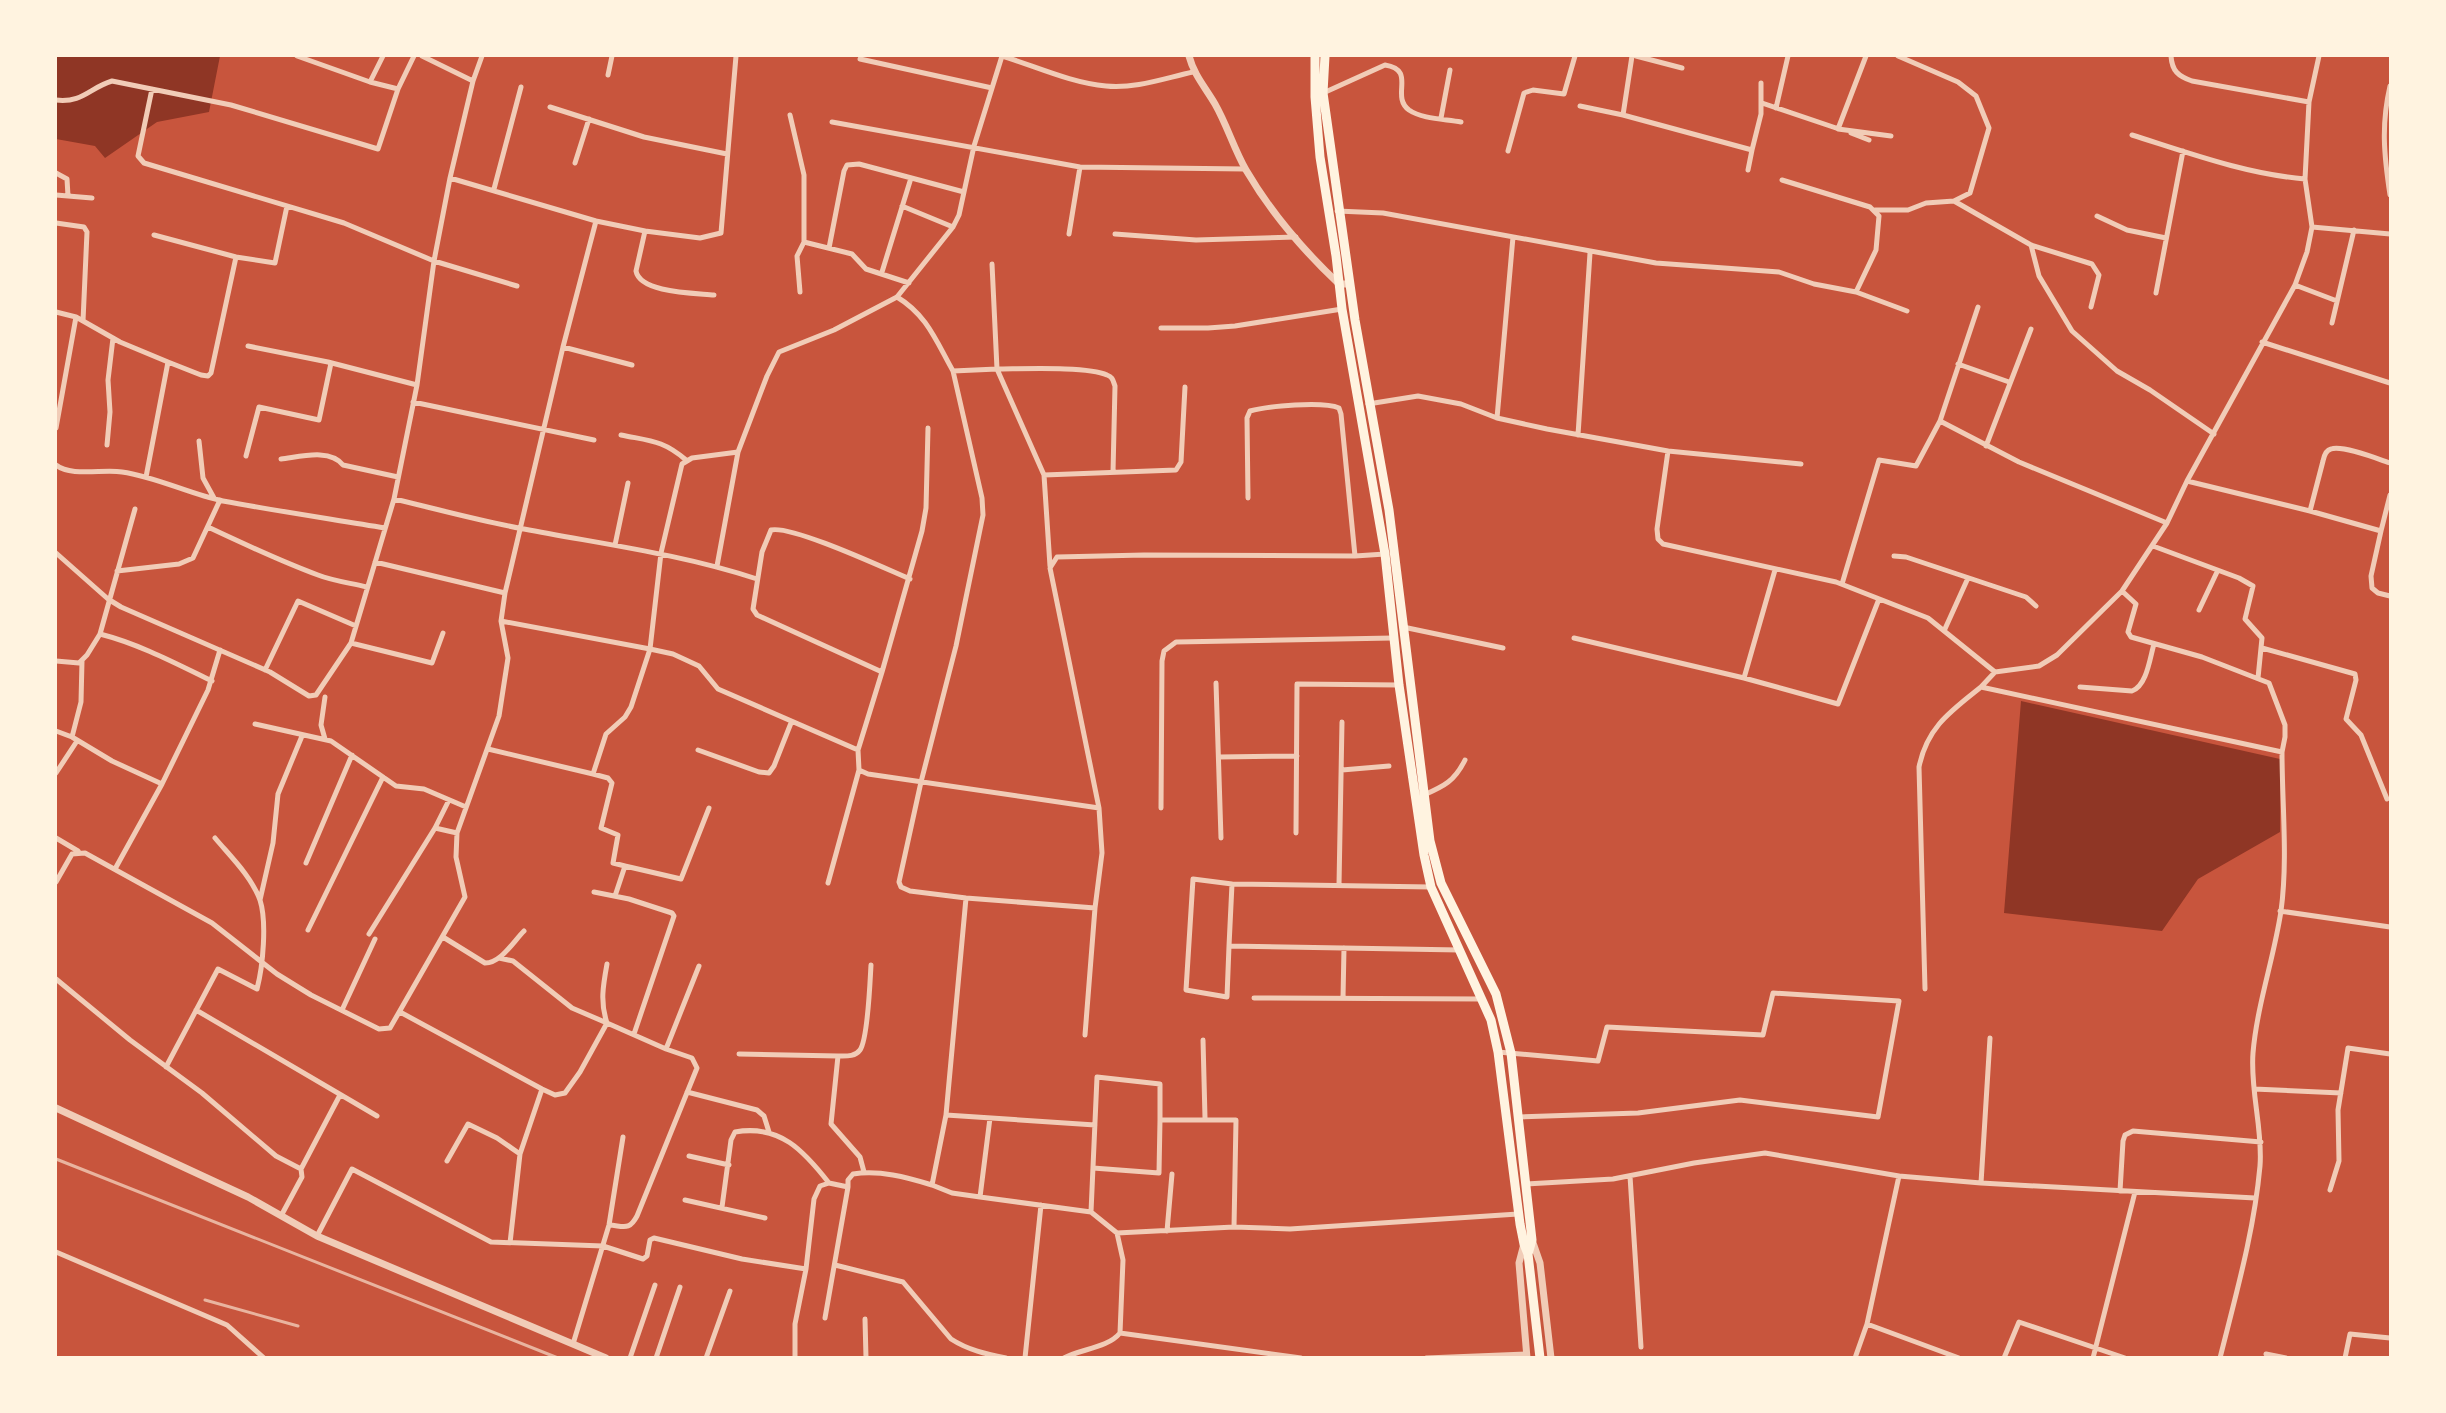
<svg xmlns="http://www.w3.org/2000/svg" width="2446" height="1413" viewBox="0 0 2446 1413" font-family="'PT Serif',serif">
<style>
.water{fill:#8f3625}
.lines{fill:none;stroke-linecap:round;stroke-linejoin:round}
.minor{stroke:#f1ccb7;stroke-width:5}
.tertiary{stroke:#f1ccb7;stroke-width:7}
.primary{stroke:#fff3e0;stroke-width:9}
.rail{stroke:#e9b49f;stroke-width:3}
</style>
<rect width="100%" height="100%" fill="#c8553d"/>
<path class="water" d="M 56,56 L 220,56 L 209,112 L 157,122 L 105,158 L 95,146 L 56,139 Z
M 2021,701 L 2280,759 L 2280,832 L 2198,879 L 2162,931 L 2004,913 Z"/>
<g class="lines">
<path class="minor" d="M 297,56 L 370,82 L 383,56
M 422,56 L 473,81
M 1632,56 L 1623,115 L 1752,150 L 1748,170
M 1636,56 L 1682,68
M 1866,56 L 1838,129 L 1891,136
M 2171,56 C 2172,71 2178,76 2192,81 L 2309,102
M 860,59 L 992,88
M 608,75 L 612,56
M 370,82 L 398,89
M 2390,86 C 2381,125 2384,155 2390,195
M 152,89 L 138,156 L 144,163 L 344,223 L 434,261 L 517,286
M 1321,94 L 1385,65 C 1417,70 1390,96 1409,110 C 1422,119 1445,119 1461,122
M 56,100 C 83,103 89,88 112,81 L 231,105 L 378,149 L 398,89 L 414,56
M 1762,103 L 1839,129
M 1580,106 L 1623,115
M 550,107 L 644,137 L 727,154
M 1776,108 L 1788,56
M 790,115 L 804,175 L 804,242 L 852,254 L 866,269 L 909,283
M 1441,118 L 1450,70
M 832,122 L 1080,167 L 1245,169
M 1851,133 L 1869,140
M 2132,135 C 2189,153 2246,174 2305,179
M 1752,150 L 1761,114 L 1761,83
M 1508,151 L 1524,93 L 1533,90 L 1564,94 L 1575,56
M 575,163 L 589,119
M 56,173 L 67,179 L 68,196
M 450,178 L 473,81 L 482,56
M 1782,180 L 1870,207 L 1879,216 L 1876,250 L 1856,292
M 494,189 L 521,87
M 56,195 L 92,198
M 1954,201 L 2031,245 L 2039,276 L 2072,331 L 2117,371 L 2150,390 L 2214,434
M 902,206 L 953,227
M 1875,210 L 1908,210 L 1926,203 L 1954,201 L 1970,193 L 1989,128 L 1976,96 L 1958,82 L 1898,56
M 1337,211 L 1383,213 L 1656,263 L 1779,272 L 1814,284 L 1856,292 L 1907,311
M 2097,216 L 2127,230 L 2166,238
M 56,223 L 84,227 L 87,232 L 83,321
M 2312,227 L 2390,234
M 645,231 L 636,271 C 640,293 695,293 714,295
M 1069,234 L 1080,167
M 1115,234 L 1196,240 L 1296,237
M 154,235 L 236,257 L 275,263 L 287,206
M 2031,245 L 2092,264 L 2099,275 L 2091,307
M 829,248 L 844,171 L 847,165 L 859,164 L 964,192
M 992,264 L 997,369 C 1021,369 1088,366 1107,375 C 1113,377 1113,381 1115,386 L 1113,472
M 882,272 L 911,178
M 2295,285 L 2337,301
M 800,292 L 797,256 L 804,242
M 2156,293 L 2183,151
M 897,297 C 927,315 936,341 953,371 L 997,369 L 1044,475 L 1050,566
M 56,312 L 76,317 L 120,342 L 168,362 L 146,477
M 2332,323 L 2354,230
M 1161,328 L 1208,328 L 1235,326 L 1342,309
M 2262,342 L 2390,383
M 248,346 L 328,362 L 417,385
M 563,347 L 632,365
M 168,362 L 201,375 L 208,376 L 211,373 L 236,257
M 1958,364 L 2009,382
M 953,371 L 982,498 L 983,515 L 956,646 L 921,782 L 899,882 L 901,887 L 910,891 L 966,898 L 1095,908 L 1102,853 L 1099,808
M 413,402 L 594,440
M 1368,404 L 1418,396 L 1461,404 L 1497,418 L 1547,429 L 1668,451 L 1657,529 L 1658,539 L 1663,544 L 1836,582 L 1928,618 L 1995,672
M 1497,418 L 1513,237
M 1940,421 L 2019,462 L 2167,523
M 56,428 L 76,317
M 621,435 C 650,441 663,440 686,460
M 1578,435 L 1590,253
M 199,441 L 203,478 L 214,498
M 107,445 L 110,412 L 108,380 L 113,338
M 1986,446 L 2031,329
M 1668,451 L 1801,464
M 246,456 L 259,407 L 319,420 L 331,363
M 281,459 C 299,457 330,448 343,465 L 398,477
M 56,465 C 71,477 103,469 122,472 C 157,477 189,494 223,501 C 277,511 331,519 385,528
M 1044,475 L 1176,470 L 1181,462 L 1185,387
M 2187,481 L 2310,511 L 2381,531 L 2371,576 L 2372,588 L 2378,593 L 2390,596
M 1248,498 L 1247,418 L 1250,411 C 1267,406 1323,401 1339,408 L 1341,414 L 1355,556
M 394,499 C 437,509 480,521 524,529 C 602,544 681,554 757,579
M 2310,511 L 2323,461 C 2324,456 2326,450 2331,449 C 2343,445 2378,459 2390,463
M 208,527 C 244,544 280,561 318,575 C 333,581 351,583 367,587
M 2381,531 L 2390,495
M 615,545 L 628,483
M 2153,546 L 2239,578 L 2253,586 L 2245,619 L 2262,638 L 2258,678
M 56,553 L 108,599 L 121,607 L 270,672 L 309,696 L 316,695 L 351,643 L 394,499 L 417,385 L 434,261 L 450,178 L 596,221 L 645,231 L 700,238 L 721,233 L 736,56
M 1894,556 L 1906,557 L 2026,597 L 2036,606
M 375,562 L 505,593
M 717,566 L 738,452
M 117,571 L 179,564 L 193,558 L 220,500
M 910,579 C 886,569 792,525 771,530 L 762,552 L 753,609 L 757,615 L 882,672 L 858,750 L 859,770 L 868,774 L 1099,808 L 1050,568 L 1057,557 L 1144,555 L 1355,556 L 1385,554
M 1842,584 L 1879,460 L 1916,466 L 1940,421 L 1978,307
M 2122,591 L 2136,604 L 2128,632 L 2131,637 L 2202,657 L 2269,683 L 2285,725 L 2285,737 L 2282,752
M 2199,610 L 2217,572
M 1403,627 L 1503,648
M 1944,631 L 1968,578
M 100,634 C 139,644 175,663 212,681
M 1574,638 L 1744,678 L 1838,704 L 1879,599
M 351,643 L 432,663 L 443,633
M 2262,648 L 2355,674 L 2356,680 L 2346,719 L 2361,735 L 2387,799
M 56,661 L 79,663 L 87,655 L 100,634 L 135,509
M 265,670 L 298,601 L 356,626
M 882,672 L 922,531 L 926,508 L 928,428
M 1744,678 L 1775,570
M 1216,683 L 1221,838
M 1981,687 L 1995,672 L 2039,666 L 2057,655 L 2122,591 L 2167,523 L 2187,481 L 2295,285 L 2307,252 L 2312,227 L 2305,179 L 2309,102 L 2319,56
M 2080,687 L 2132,691 C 2147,686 2150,657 2154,644
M 255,724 L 331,741 L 396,786 L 424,789 L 466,807
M 56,731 L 72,737 L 112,761 L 162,784 L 208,690 L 220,650
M 72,737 L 81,702 L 82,661
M 325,739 L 321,725 L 325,697
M 488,749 L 593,774 L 606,734 L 625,717 L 631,707 L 650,649 L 501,621
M 698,750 L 759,772 L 769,773 L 774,766 L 791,723
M 858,750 L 718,689 L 699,666 L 673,654 L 650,649 L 661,553 L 682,464 L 692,458 L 738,452 L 767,376 L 779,352 L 834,330 L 897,297 L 953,227 L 959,215 L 974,146 L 1002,56 C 1035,66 1071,83 1106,86 C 1135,89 1165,78 1193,72
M 1219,757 L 1297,756
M 1342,770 L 1389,766
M 56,773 L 77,741
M 593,774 L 608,778 L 612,783 L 601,828 L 618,835 L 613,863 L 625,866 L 615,896
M 1422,796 C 1444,786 1454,782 1465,760
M 1161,808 L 1162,661 L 1164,651 L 1176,642 L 1393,638
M 435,828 L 457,833
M 1296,833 L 1297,684 L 1399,685
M 56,838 L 78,851
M 306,863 L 352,755
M 625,866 L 681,879 L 709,808
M 115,869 L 162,784
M 56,882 L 72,854 L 85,853 L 212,923 L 277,974 L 311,995 L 379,1029 L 390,1028 L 465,897 L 456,857 L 457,833 L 499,716 L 508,658 L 501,621 L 505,593 L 563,347 L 596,221
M 828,883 L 859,770
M 1339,885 L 1342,722
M 1431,887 L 1232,884 L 1229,946 L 1460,950
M 594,892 L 629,899 L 672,913 L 674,916 L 634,1034
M 966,898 L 946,1115 L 932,1185 L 952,1193 L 980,1197
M 260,900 L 273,843 L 278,794 L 302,736
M 2280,911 L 2390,927
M 308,930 L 383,777
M 369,934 L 435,828 L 449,800
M 443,937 L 485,963 C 501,963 513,942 524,931
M 1229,946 L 1227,997 L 1186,990 L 1193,879 L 1232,884
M 607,964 C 603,986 600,1002 607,1023 L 666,1049 L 692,1058 L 697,1068 L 637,1216 C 629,1231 624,1226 609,1225
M 56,979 L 130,1040 L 202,1093 L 276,1156 L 301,1169 L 302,1177 L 281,1216
M 1925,989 L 1919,767 C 1927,727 1951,711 1981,687 L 2282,752 C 2282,804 2288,859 2281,911 C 2274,958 2257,1005 2253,1053 C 2250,1091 2263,1129 2260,1166 C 2254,1232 2236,1294 2220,1358
M 1254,998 L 1481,999
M 1343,998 L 1344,948
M 196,1010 L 377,1116
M 342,1010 L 375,939
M 400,1012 L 542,1089 L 555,1095 L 565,1093 L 580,1072 L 607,1023 L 572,1008 L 513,961 L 499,958
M 1085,1035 L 1095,908
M 1203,1040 L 1205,1118
M 666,1049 L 699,966
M 1498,1052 L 1598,1061 L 1607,1027 L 1763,1035 L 1773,993 L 1899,1001 L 1878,1117 L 1740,1100 L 1638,1113 L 1519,1117
M 739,1054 L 838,1056 C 846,1056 855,1057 860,1050 C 868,1039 870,981 871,965
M 838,1056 L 831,1124 L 860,1157 L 864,1172
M 166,1067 L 218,969 L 257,989 C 263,966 267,922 260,900 C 251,876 231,857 215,838
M 2254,1089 L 2341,1093
M 687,1092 L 757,1110 L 764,1116 L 769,1132
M 946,1115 L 1095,1125
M 990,1118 L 980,1197 L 1091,1212
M 689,1156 L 729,1165
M 447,1161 L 468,1124 L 497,1138 L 520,1154
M 1093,1168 L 1159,1173 L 1160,1120
M 301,1169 L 340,1095
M 1630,1176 L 1641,1347
M 1981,1183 L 1990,1038
M 1526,1184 L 1613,1179 L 1694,1163 L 1765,1153 L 1899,1176 L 1981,1183 L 2255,1198
M 2330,1190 L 2339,1161 L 2338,1110 L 2348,1048 L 2390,1054
M 2120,1191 L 2123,1141 L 2125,1135 L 2133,1131 L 2261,1142
M 685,1200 L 765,1218
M 722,1207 L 731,1140 L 735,1132 C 780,1124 804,1151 829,1183
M 1234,1227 L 1236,1120 L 1160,1120 L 1160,1084 L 1097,1077 L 1091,1212 L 1117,1233 L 1234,1227 L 1290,1229 L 1518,1214
M 1167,1231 L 1172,1174
M 317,1236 L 352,1169 L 491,1242 L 603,1246 L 643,1259 L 647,1256 L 650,1240 L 654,1238 L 742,1259 L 806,1269
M 510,1243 L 520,1154 L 542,1089
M 56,1252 L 227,1325 L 264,1358
M 835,1265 L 903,1282 L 951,1339 C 968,1350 986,1354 1006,1358
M 825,1318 L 848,1187
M 865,1319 L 866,1358
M 1867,1324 L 1899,1176
M 1120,1333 L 1301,1358
M 573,1344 L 609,1225 L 623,1137
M 2266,1354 L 2286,1358
M 630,1358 L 655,1285
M 656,1358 L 680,1287
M 706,1358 L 730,1291
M 795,1358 L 795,1324 L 806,1269 L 814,1199 L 820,1186 L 829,1183 L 848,1187 L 848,1180 L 853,1174 C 880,1170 906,1177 932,1185
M 1025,1358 L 1041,1205
M 1064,1358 C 1080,1349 1108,1348 1120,1333 L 1123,1260 L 1117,1233
M 1426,1358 L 1526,1354
M 1855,1358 L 1867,1324 L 1959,1358
M 2004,1358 L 2019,1322 L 2125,1358
M 2093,1358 L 2135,1192
M 2345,1358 L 2350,1334 L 2390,1338"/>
<path class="tertiary" d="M 1189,56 C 1194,75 1205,87 1215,104 C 1227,125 1234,149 1246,170 C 1270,211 1305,252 1339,284 L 1350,284
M 56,1108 L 248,1197 L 317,1236 L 606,1358
M 1532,1240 L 1540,1263 L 1551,1358
M 1524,1244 L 1519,1263 L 1527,1358"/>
<path class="primary" d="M 1315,56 L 1315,97 L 1320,157 L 1336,256 L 1342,309 L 1385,554 L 1399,685 L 1424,855 L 1431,887 L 1491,1020 L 1498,1052 L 1520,1224 L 1524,1244 L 1528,1254 L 1540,1358
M 1325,56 L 1323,93 L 1355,320 L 1389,510 L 1430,841 L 1441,883 L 1496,994 L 1511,1053 L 1532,1240 L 1528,1254"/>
<path class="rail" d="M 56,1159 L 558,1358
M 205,1300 L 298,1326"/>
</g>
<rect width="2446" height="1413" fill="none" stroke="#fff3e0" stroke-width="114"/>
</svg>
